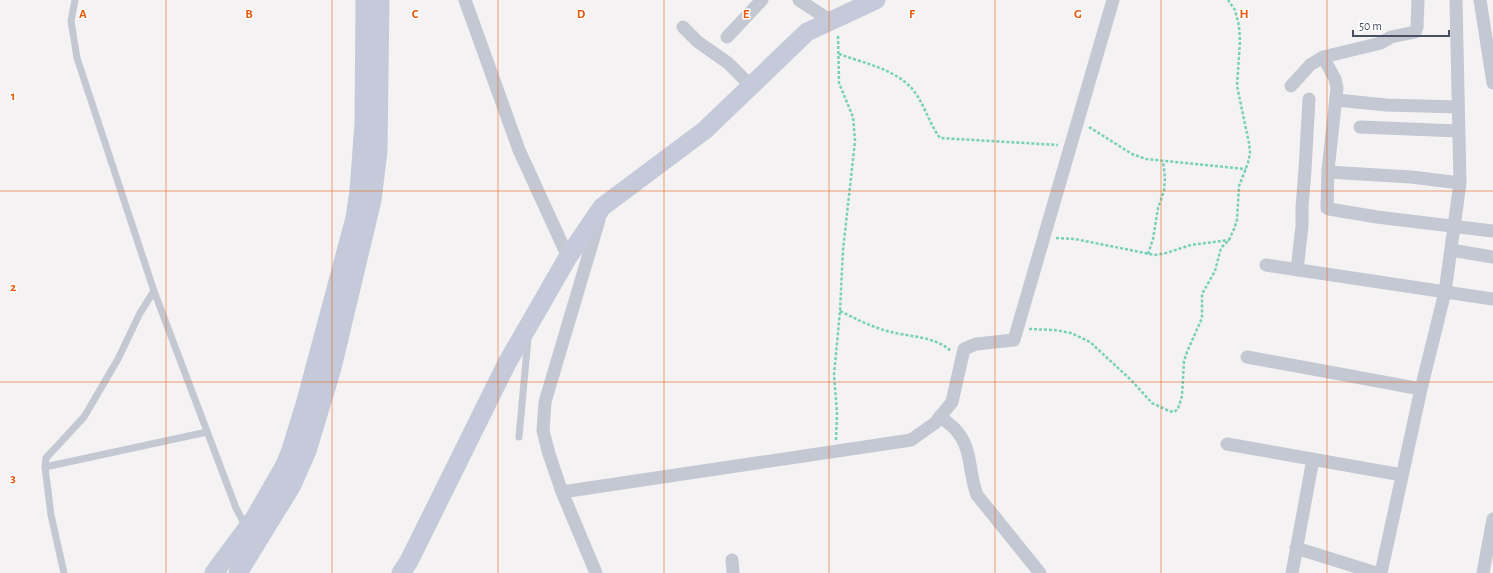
<svg xmlns="http://www.w3.org/2000/svg" width="1493" height="573" viewBox="0 0 1493 573" font-family="'Alegreya Sans',sans-serif">
<style>
.lines{fill:none;stroke-linecap:round;stroke-linejoin:round}
.path{stroke:#78d0b9;stroke-width:2.5;stroke-dasharray:3 2;stroke-linecap:butt}
.lane{stroke:#c3c8d3;stroke-width:7}
.street{stroke:#c3c8d3;stroke-width:13}
.secondary{stroke:#c5cada;stroke-width:19}
.grid{fill:none;stroke:#e8590c;stroke-width:1;stroke-opacity:0.55}
.grid-label{font-size:13px;text-anchor:middle;font-weight:bold;fill:#e8590c;stroke:#fff;stroke-width:3;stroke-linejoin:round;paint-order:stroke}
</style>
<rect width="100%" height="100%" fill="#f4f2f2"/>
<g class="lines">
<path class="path" d="M 839,54 C 866,64 902,70 918,97 C 926,110 931,126 940,138 L 1058,145
M 1089,127 L 1132,154 L 1146,159 L 1246,169
M 1056,238 L 1075,239 L 1155,255 L 1166,253 L 1191,245 L 1229,240
M 1148,254 L 1153,239 L 1158,208 L 1164,191 L 1165,177 L 1163,161
M 840,311 C 856,319 870,326 887,331 C 908,337 935,336 951,351
M 1029,329 L 1055,330 L 1071,333 L 1090,342 L 1131,380 L 1152,403 L 1169,411 L 1174,412 L 1178,409 L 1182,396 L 1184,361 L 1187,352 L 1202,318 L 1202,294 L 1215,271 L 1221,248 L 1229,240 L 1234,229 L 1237,220 L 1239,186 L 1248,163 L 1250,153 L 1249,143 L 1237,86 L 1240,41 L 1239,26 L 1235,10 L 1228,0
M 836,440 L 837,413 L 834,375 L 840,311 L 843,250 L 855,141 L 853,117 L 839,83 L 838,35"/>
<path class="lane" d="M 75,0 L 71,21 L 77,58 L 154,291 L 236,508 L 246,527
M 519,437 L 528,338
M 45,467 L 207,432
M 64,573 L 51,515 L 45,467 L 46,458 L 84,417 L 118,359 L 140,313 L 154,291"/>
<path class="street" d="M 465,0 L 519,150 L 568,257
M 799,0 L 831,21
M 1480,0 L 1493,83
M 683,27 L 698,42 L 728,63 L 751,86
M 727,37 L 762,0
M 1323,57 L 1335,79 L 1337,88 L 1328,170 L 1327,208 L 1329,209 L 1377,217 L 1493,231
M 1291,86 L 1310,65 L 1323,57 L 1381,43 L 1391,37 L 1415,32 L 1417,27 L 1418,0
M 1337,100 L 1386,105 L 1458,107
M 1360,127 L 1459,131
M 1328,172 L 1411,177 L 1460,183
M 1451,250 L 1493,257
M 1266,265 L 1493,299
M 1297,270 L 1302,226 L 1302,207 L 1305,170 L 1309,99
M 1247,357 L 1421,389
M 940,416 C 946,422 955,427 959,434 C 972,451 969,475 977,495 L 1040,573
M 1227,444 L 1402,475
M 562,492 L 911,440 L 935,423 L 952,402 L 964,349 L 976,344 L 1014,340 L 1113,0
M 1296,548 L 1376,573
M 732,560 L 733,573
M 596,573 L 562,492 L 549,454 L 543,431 L 545,402 L 599,220
M 1292,573 L 1313,459
M 1381,573 L 1421,389 L 1445,292 L 1460,183 L 1456,0
M 1483,573 L 1493,519"/>
<path class="secondary" d="M 214,573 L 254,519 L 285,465 L 291,450 L 306,401 L 355,218 L 359,191 L 364,123 L 365,0
M 238,573 L 292,485 L 307,451 L 332,368 L 372,200 L 378,151 L 380,0
M 401,573 L 409,561 L 507,363 L 568,257 L 602,207 L 705,130 L 807,32 L 876,0"/>
</g>
<path class="grid" d="M 166,0 L 166,573M 332,0 L 332,573M 498,0 L 498,573M 664,0 L 664,573M 829,0 L 829,573M 995,0 L 995,573M 1161,0 L 1161,573M 1327,0 L 1327,573M 0,191 L 1493,191M 0,382 L 1493,382"/>
<g class="grid-label">
<text x="83" y="18">A</text>
<text x="249" y="18">B</text>
<text x="415" y="18">C</text>
<text x="581" y="18">D</text>
<text x="746" y="18">E</text>
<text x="912" y="18">F</text>
<text x="1078" y="18">G</text>
<text x="1244" y="18">H</text>
<text x="13" y="100">1</text>
<text x="13" y="291">2</text>
<text x="13" y="482">3</text>
</g>
<path d="M1353 30v6h96v-6" fill="none" stroke="#495060" stroke-width="2"/>
<text x="1359" y="30" font-size="12" fill="#495060" stroke="#ffffff" stroke-width="3" paint-order="stroke">50 m</text>
</svg>
